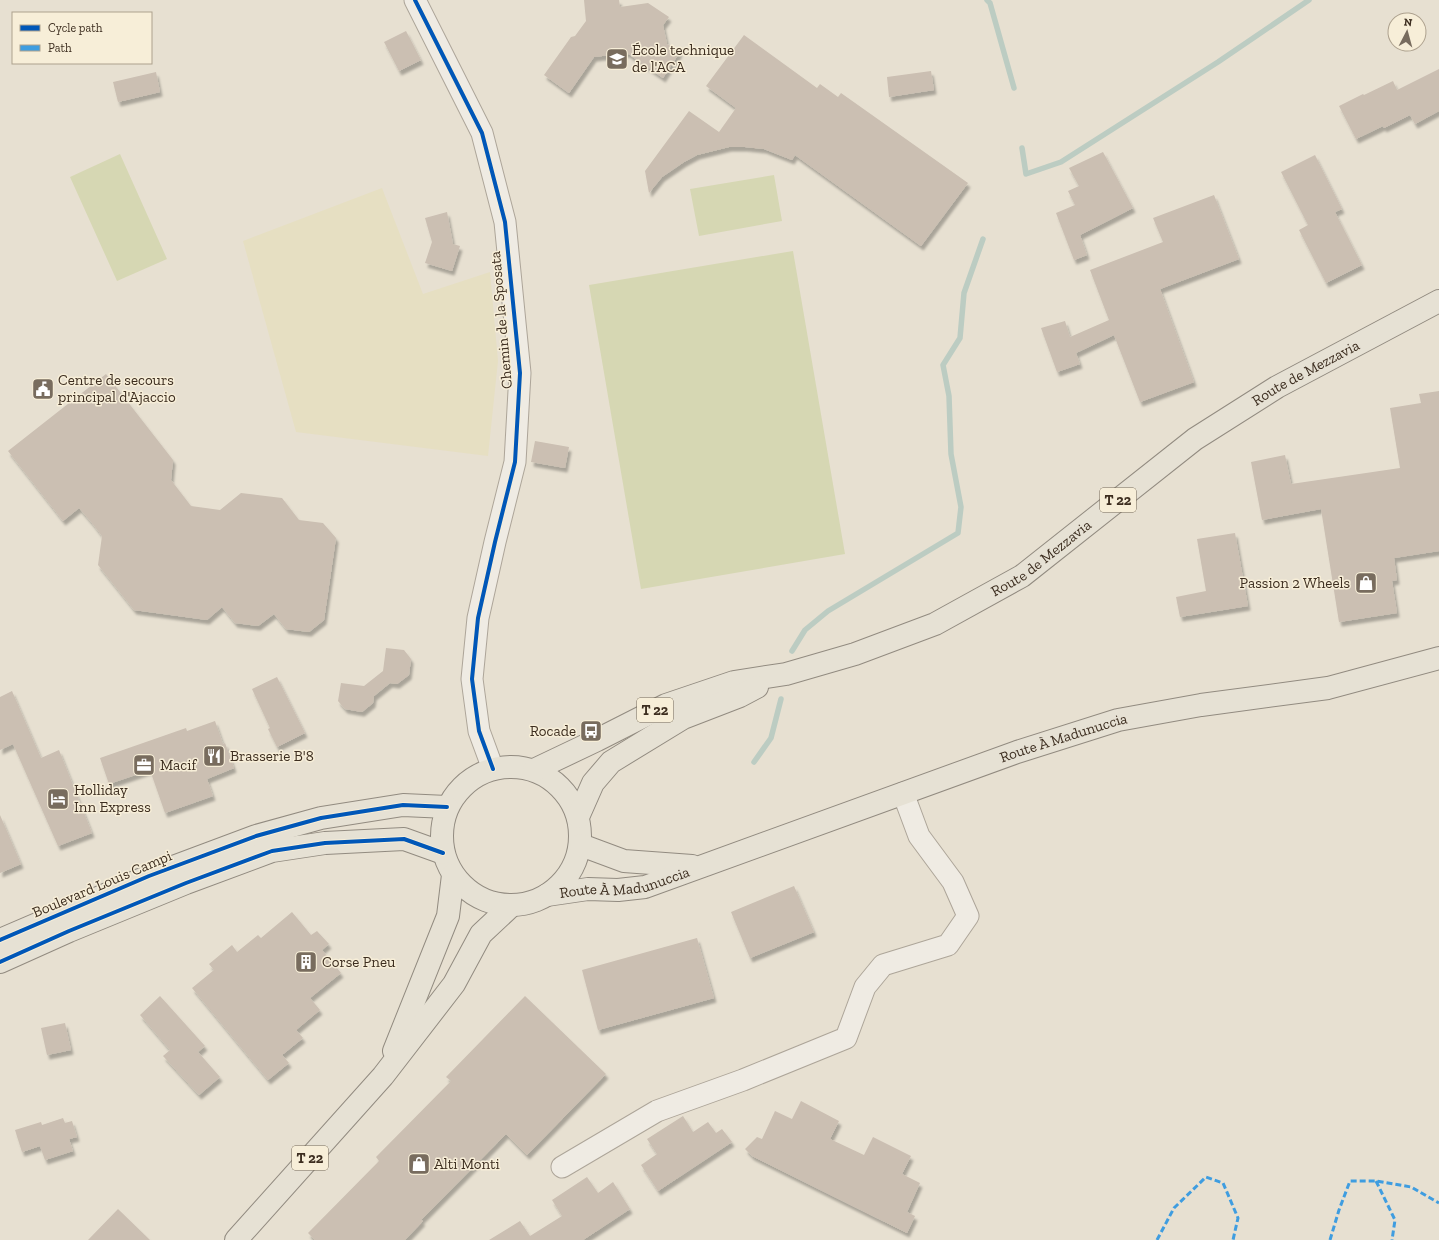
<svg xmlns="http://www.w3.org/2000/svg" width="1439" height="1240" viewBox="0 0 1439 1240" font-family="'Zilla Slab',serif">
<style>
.farmland{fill:#e6dfc2}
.green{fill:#d6d7b3}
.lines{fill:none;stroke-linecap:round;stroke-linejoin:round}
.stream{stroke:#bcccc2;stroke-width:5.5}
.building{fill:#cbbfb2;filter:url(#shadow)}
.minor-casing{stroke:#ada599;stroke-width:23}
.major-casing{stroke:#928b80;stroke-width:24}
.minor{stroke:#efebe3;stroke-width:21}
.major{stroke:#e6e1d4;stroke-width:22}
.quiet{stroke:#3f9de0;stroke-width:3;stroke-dasharray:6 3;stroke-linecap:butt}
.cycleway-casing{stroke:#f7eed8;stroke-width:6}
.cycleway{stroke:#0057b8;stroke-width:4}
.labels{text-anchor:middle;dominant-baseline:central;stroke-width:3;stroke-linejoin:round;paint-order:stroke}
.shield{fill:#f7eed8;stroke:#756857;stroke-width:1}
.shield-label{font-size:14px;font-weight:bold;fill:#3d2e20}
.poi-label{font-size:15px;fill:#3d2e20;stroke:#f7eed8;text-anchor:start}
.street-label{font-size:15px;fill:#3d2e20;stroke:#f7eed8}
</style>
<defs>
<filter id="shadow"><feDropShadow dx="2.5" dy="4.5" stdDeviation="1" flood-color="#0004"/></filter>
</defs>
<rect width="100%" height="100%" fill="#e7e0d1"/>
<!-- farmland -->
<path class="farmland" d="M 382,188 L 423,294 L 490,272 L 498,361 L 488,456 L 296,432 L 243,241 Z"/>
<!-- green -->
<path class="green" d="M 120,154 L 167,259 L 117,281 L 70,177 Z
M 774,175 L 782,221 L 699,236 L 690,189 Z
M 793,251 L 845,554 L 641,589 L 589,285 Z"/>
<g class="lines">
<!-- stream -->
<path class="stream" d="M 987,0 L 990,3 L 1014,88
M 1022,148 L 1026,174 L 1061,162 L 1218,62 L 1309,0
M 792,651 L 805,630 L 828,611 L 958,533 L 961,507 L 951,454 L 949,396 L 943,365 L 960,338 L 964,293 L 983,239
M 754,762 L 771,738 L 781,699"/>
</g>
<!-- building -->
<path class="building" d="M 584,0 L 619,0 L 620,7 L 648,3 L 669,17 L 663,25 L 667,44 L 680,52 L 663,78 L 627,53 L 594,57 L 569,93 L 544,75 L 571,37 L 575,36 L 586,21 Z
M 406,31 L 421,60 L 399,71 L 384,42 Z
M 744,35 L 817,88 L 820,84 L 838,97 L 841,93 L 968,183 L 921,246 L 795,155 L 792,160 L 764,149 L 745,147 L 729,147 L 697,155 L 684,162 L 662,177 L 649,193 L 645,171 L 689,111 L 719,132 L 736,108 L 706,86 Z
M 1439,69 L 1439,111 L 1415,124 L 1410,115 L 1384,128 L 1383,126 L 1356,139 L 1339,106 L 1363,94 L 1364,95 L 1393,81 L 1397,90 Z
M 931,71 L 934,90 L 889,97 L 887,77 Z
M 156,72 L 160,92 L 118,102 L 113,82 Z
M 1103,152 L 1133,208 L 1080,235 L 1087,255 L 1074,260 L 1056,213 L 1075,205 L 1068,191 L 1079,186 L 1069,168 Z
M 1315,155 L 1342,209 L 1335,212 L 1362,265 L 1326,283 L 1299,230 L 1308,225 L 1281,172 Z
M 1214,195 L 1239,259 L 1160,289 L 1194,382 L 1140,402 L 1114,335 L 1076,353 L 1080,364 L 1057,372 L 1041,328 L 1065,321 L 1070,337 L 1109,320 L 1090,270 L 1163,242 L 1153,218 Z
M 447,212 L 453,244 L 460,246 L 452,271 L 425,263 L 432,242 L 425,218 Z
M 106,374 L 173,460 L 171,480 L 191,506 L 220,510 L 241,493 L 282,498 L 299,520 L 323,523 L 336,538 L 324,620 L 309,632 L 286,629 L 274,614 L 258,626 L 235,623 L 222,607 L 207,620 L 134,610 L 98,565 L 102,536 L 92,523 L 79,508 L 63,521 L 8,451 Z
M 1439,391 L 1439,551 L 1394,558 L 1397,580 L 1392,581 L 1397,613 L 1339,622 L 1321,509 L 1262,520 L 1251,462 L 1285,455 L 1291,484 L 1400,468 L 1390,408 L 1421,403 L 1419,394 Z
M 535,441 L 569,447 L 565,468 L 531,462 Z
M 1235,533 L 1248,606 L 1180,617 L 1176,597 L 1206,591 L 1197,539 Z
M 386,648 L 404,650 L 411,659 L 409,675 L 397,684 L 390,683 L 374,696 L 373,703 L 362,712 L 345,709 L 338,701 L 341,683 L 364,686 L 383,671 Z
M 277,677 L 305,733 L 277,747 L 268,729 L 270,728 L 252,689 Z
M 12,691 L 41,758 L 59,750 L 92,833 L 58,846 L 13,744 L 0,750 L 0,697 Z
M 215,721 L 223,744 L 225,743 L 234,768 L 207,779 L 213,796 L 165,813 L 150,770 L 109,784 L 100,758 L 186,728 L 187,731 Z
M 0,815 L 21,864 L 0,873 Z
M 794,886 L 814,932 L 750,958 L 731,912 Z
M 292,912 L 311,935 L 317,931 L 329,944 L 322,950 L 341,973 L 310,998 L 320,1010 L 296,1030 L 303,1038 L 282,1055 L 289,1063 L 268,1080 L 192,988 L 214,970 L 209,964 L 232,945 L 237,952 L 258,935 L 261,938 Z
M 697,938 L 714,998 L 598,1030 L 582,970 Z
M 160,996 L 205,1046 L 198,1052 L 220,1077 L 199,1095 L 163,1056 L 170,1050 L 140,1015 Z
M 525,996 L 606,1074 L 527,1155 L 506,1134 L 421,1220 L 423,1221 L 405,1240 L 315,1240 L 308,1233 L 379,1161 L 376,1157 L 451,1081 L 446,1077 Z
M 65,1023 L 71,1050 L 47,1055 L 41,1028 Z
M 801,1101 L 839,1121 L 830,1139 L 864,1155 L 873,1137 L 911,1156 L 902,1174 L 920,1183 L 907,1212 L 915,1216 L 907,1233 L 752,1156 L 745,1149 L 757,1137 L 762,1139 L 775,1111 L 792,1119 Z
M 683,1116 L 693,1132 L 708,1122 L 716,1133 L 722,1129 L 732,1142 L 658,1191 L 641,1165 L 657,1154 L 647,1139 Z
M 63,1118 L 65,1123 L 72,1121 L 77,1137 L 69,1139 L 73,1151 L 45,1160 L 40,1146 L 22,1152 L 15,1130 L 41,1122 L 42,1125 Z
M 587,1177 L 598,1193 L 613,1182 L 630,1209 L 583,1240 L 489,1240 L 520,1221 L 530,1236 L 562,1216 L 552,1200 Z
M 118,1209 L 150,1240 L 88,1240 Z"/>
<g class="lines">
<!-- minor casing -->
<g class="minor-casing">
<path id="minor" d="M 415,0 L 482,133 L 505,222 L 520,373 L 515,462 L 495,542 L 478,618 L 472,679 L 479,731 L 493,769
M 562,1167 L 657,1111 L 743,1080 L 846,1038 L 865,987 L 883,965 L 948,945 L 968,916 L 953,882 L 919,836 L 903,793"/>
</g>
<!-- major casing -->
<g class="major-casing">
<g id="major">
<circle cx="511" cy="836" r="69"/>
<path id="s1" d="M 534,770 L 597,740 L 666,705 L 734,682 L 786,674 L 855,654 L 935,624 L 1022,576 L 1195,439 L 1277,387 L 1439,301"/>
<path d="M 578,817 L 593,783 L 611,762 L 683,718 L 740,696 L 757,687"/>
<path d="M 581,845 L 624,861 L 692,866"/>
<path id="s2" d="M 547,895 L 588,889 L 618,890 L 645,887 L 1017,752 L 1118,720 L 1201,705 L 1328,688 L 1439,658"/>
<path d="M 0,940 L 149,876 L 256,836 L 321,818 L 403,805 L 447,807"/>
<path d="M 0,962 L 69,931 L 186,883 L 272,851 L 325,843 L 404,839 L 443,853"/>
<path d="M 394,1051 L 448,916 L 453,875"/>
<path d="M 236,1240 L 383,1076 L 454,984 L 481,934 L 512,905"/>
</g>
</g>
<!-- minor -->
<use href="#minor" class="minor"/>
<!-- major -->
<use href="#major" class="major"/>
<!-- quiet -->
<path class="quiet" d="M 1376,1181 L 1395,1220 L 1392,1240
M 1157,1240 L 1174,1208 L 1206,1177 L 1223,1183 L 1238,1218 L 1233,1240
M 1330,1240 L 1339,1210 L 1350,1181 L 1376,1181 L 1411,1187 L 1439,1203"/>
<!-- cycleway casing -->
<g class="cycleway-casing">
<path id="cycleway" d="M 415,0 L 482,133 L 505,222 L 520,373 L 515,462 L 495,542 L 478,618 L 472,679 L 479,731 L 493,769
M 0,940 L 149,876 L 256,836 L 321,818 L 403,805 L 447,807
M 0,962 L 69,931 L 186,883 L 272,851 L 325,843 L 404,839 L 443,853"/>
</g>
<!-- cycleway -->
<use href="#cycleway" class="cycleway"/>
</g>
<!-- icons -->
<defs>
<g id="school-square" transform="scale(1.15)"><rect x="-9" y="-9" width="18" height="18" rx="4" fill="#786c5e" stroke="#f7eed8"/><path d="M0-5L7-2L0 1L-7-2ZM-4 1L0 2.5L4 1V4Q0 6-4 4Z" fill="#fff"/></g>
<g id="civic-square" transform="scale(1.15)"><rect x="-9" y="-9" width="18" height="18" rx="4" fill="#786c5e" stroke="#f7eed8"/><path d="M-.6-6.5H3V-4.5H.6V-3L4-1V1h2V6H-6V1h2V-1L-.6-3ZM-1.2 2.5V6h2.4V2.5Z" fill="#fff"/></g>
<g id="shop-square" transform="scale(1.15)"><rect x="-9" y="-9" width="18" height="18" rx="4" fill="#786c5e" stroke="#f7eed8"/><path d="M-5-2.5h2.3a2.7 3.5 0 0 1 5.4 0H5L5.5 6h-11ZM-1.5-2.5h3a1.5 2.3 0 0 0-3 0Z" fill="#fff"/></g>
<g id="bus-square" transform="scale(1.15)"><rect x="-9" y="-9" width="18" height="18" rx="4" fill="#786c5e" stroke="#f7eed8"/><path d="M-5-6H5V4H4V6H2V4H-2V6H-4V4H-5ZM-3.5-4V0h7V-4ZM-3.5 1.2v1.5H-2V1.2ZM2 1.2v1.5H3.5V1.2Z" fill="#fff"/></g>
<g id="restaurant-square" transform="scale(1.15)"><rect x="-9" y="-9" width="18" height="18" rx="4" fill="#786c5e" stroke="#f7eed8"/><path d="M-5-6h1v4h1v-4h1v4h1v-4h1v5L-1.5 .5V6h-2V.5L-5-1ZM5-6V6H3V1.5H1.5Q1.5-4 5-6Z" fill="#fff"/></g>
<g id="office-square" transform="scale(1.15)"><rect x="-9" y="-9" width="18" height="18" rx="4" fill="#786c5e" stroke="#f7eed8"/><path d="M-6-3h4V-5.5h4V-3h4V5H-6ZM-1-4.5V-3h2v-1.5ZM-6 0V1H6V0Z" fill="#fff"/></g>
<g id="hotel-square" transform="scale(1.15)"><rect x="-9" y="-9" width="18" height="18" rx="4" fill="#786c5e" stroke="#f7eed8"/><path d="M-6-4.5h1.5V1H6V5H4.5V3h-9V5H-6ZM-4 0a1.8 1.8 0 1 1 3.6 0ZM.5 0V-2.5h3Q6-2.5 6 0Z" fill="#fff"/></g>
<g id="building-square" transform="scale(1.15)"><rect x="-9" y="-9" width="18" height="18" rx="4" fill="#786c5e" stroke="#f7eed8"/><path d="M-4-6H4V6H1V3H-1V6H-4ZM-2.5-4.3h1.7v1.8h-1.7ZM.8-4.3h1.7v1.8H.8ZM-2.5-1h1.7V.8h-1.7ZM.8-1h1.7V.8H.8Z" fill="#fff"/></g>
</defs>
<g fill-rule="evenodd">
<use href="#school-square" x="617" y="59"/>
<use href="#civic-square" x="43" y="389"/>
<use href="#shop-square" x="1366" y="583"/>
<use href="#bus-square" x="591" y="731"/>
<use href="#restaurant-square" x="214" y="756"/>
<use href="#office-square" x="144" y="765"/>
<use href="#hotel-square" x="58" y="799"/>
<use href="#building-square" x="306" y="962"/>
<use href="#shop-square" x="419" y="1164"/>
</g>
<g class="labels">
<!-- shield labels -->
<g class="shield">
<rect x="1100" y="488" width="36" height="24" rx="3"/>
<rect x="637" y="698" width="36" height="24" rx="3"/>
<rect x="292" y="1146" width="36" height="24" rx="3"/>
</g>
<g class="shield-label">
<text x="1118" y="500">T 22</text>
<text x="655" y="710">T 22</text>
<text x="310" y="1158">T 22</text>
</g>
<!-- poi labels -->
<g class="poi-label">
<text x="632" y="50">École technique<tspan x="632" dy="17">de l'ACA</tspan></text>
<text x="58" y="380">Centre de secours<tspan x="58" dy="17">principal d'Ajaccio</tspan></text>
<text x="1350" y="583" text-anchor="end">Passion 2 Wheels</text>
<text x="576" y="731" text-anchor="end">Rocade</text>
<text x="230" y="756">Brasserie B'8</text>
<text x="160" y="765">Macif</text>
<text x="74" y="790">Holliday<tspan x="74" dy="17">Inn Express</tspan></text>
<text x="322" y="962">Corse Pneu</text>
<text x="434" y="1164">Alti Monti</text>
</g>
<!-- street labels -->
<g class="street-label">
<text transform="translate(501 320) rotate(-95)">Chemin de la Sposata</text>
<text stroke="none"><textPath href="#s1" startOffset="878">Route de Mezzavia</textPath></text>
<text stroke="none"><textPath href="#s1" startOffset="554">Route de Mezzavia</textPath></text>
<text stroke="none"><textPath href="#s2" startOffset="543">Route À Madunuccia</textPath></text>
<text stroke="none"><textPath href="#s2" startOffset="79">Route À Madunuccia</textPath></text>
<text transform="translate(102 884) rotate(-23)">Boulevard Louis Campi</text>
</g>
</g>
<!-- legend -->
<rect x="12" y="12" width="140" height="52" fill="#f7eed8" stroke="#ada18e"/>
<rect x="20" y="25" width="20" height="6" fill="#0057b8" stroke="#ada18e"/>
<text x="48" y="32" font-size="12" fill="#3d2e20">Cycle path</text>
<rect x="20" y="45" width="20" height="6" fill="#3f9de0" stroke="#ada18e"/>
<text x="48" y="52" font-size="12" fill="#3d2e20">Path</text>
<!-- north arrow -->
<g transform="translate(1407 32) rotate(6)"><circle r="19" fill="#f7eed8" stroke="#ada18e"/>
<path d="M0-3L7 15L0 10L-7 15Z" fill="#786c5e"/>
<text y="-6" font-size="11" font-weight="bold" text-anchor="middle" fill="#3d2e20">N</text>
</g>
</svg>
